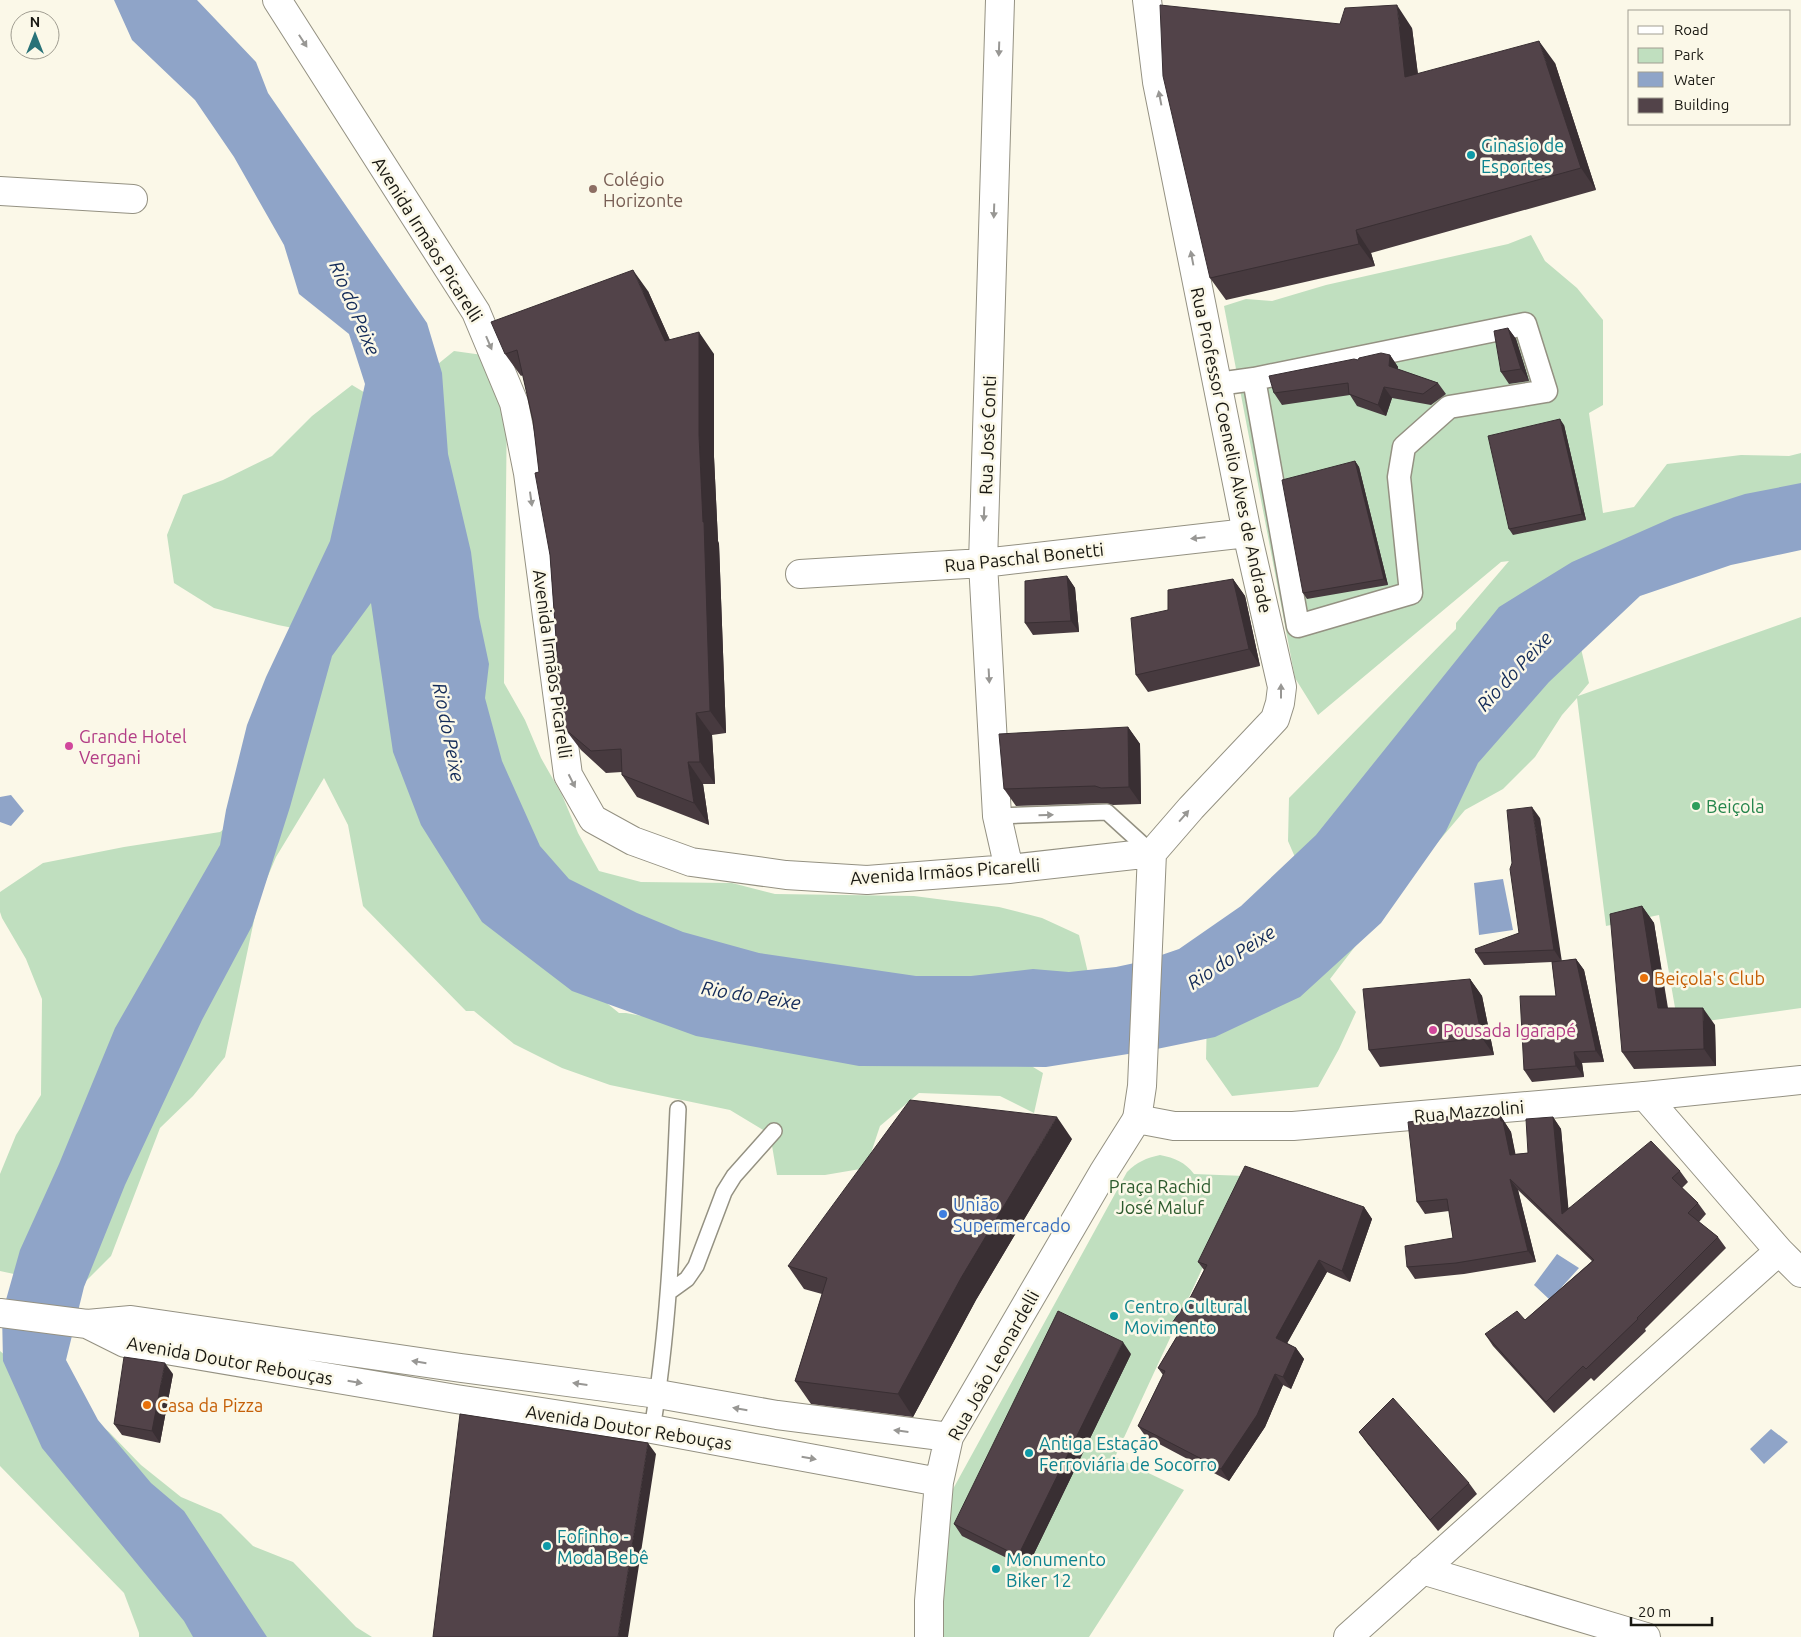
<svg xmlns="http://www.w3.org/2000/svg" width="1801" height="1637" viewBox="0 0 1801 1637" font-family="Ubuntu,sans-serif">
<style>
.green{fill:#c0dfbf}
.water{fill:#8fa4c8}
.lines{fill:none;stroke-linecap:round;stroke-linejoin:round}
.service-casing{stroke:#949182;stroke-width:18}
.pedestrian-casing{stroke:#949182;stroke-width:25}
.minor-casing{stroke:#949182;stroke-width:30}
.tertiary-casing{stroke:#949182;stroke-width:30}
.service{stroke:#fff;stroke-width:15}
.pedestrian{stroke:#fff;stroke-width:22}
.minor{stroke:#fff;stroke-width:28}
.tertiary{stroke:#fff;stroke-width:28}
.wall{fill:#473a3f}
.shaded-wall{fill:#392f33}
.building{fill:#524349;stroke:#392f33}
.oneway{fill:#989794}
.culture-dot{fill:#0f9aa8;stroke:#fbf8e8;stroke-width:2}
.education-dot{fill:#8d6e63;stroke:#fbf8e8;stroke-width:2}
.hotel-dot{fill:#d1479c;stroke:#fbf8e8;stroke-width:2}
.leisure-dot{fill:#2e9e5b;stroke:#fbf8e8;stroke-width:2}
.food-dot{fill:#e8710a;stroke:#fbf8e8;stroke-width:2}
.shop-dot{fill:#3f7fe0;stroke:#fbf8e8;stroke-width:2}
.labels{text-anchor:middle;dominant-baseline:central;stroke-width:5;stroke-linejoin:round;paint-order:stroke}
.culture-label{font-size:18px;fill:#0d838f;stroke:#fbf8e8;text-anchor:start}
.education-label{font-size:18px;fill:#785e54;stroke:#fbf8e8;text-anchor:start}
.street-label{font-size:18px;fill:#191812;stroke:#fbf8e8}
.hotel-label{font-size:18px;fill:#b23c85;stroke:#fbf8e8;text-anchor:start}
.leisure-label{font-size:18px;fill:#27864d;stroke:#fbf8e8;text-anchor:start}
.food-label{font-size:18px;fill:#c56008;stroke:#fbf8e8;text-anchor:start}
.park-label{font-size:18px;fill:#2c5a2d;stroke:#fbf8e8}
.shop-label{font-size:18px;fill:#366cbe;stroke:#fbf8e8;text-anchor:start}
.water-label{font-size:19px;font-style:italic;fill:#122a58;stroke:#fbf8e8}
</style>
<rect width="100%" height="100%" fill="#fbf8e8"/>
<!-- green -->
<path class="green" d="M 1531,235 L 1545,261 L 1577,288 L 1603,320 L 1603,405 L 1589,413 L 1603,513 L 1634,507 L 1667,464 L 1741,455 L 1789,456 L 1801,453 L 1801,507 L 1719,519 L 1579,640 L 1589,683 L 1578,696 L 1801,617 L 1801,1008 L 1678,1025 L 1659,915 L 1606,926 L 1577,698 L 1562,715 L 1535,757 L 1503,789 L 1465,810 L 1411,874 L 1330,979 L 1356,1012 L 1339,1049 L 1318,1087 L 1232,1096 L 1206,1059 L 1207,1016 L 1304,878 L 1288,841 L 1289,798 L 1456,629 L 1456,623 L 1509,561 L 1501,562 L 1318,715 L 1295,678 L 1224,306 L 1246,299 L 1272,301 L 1326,285 L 1508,244 Z
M 454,351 L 497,357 L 507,400 L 504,683 L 525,720 L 541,758 L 562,795 L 578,833 L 599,871 L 641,882 L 732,883 L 775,894 L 914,896 L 999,907 L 1042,918 L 1079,935 L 1089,977 L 1014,1009 L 539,948 L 619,1013 L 626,1013 L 811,1047 L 1003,1049 L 1043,1073 L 1034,1113 L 1000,1096 L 919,1093 L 880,1126 L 866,1168 L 825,1175 L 777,1175 L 770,1134 L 730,1110 L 610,1085 L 562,1068 L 514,1044 L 474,1011 L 466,1011 L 363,906 L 348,825 L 324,778 L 276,857 L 259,897 L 225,1057 L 193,1096 L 160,1128 L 111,1256 L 79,1288 L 0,1271 L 0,1174 L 16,1135 L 41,1095 L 42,999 L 26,959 L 2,918 L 0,912 L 0,892 L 43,863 L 124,847 L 220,832 L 260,800 L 318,633 L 278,625 L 214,608 L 174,583 L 167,535 L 183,495 L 223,480 L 272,456 L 312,416 L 352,385 L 392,409 L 422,377 Z
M 1160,1155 C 1175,1158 1185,1162 1194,1174 L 1245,1176 L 1115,1457 L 1184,1490 L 1089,1637 L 938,1637 L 936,1520 L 1127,1172 C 1137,1162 1146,1158 1160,1155 Z
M 0,1351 L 30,1376 L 70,1400 L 109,1432 L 141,1465 L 181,1497 L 221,1514 L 253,1546 L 293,1562 L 356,1627 L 372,1637 L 139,1637 L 139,1633 L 124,1593 L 0,1466 Z"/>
<!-- water -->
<path class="water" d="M 114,0 L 197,0 L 256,62 L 268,93 L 427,323 L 442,373 L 448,454 L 471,552 L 479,617 L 489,664 L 485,698 L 502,761 L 540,846 L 569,879 L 637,913 L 683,932 L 759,953 L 916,976 L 971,976 L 1033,969 L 1069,972 L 1116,967 L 1144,961 L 1179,949 L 1241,906 L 1316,835 L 1499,607 L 1572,562 L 1674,517 L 1745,494 L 1801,483 L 1801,550 L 1731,565 L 1640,596 L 1549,682 L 1478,763 L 1446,831 L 1381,923 L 1300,997 L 1215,1037 L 1147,1051 L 1046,1067 L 859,1066 L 696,1036 L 572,991 L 482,922 L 421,825 L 393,752 L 371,603 L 332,656 L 290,807 L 252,926 L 202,1020 L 125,1185 L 84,1287 L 66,1360 L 98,1420 L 151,1483 L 184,1511 L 267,1637 L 193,1637 L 184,1621 L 42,1448 L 3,1361 L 2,1314 L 20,1250 L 59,1164 L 115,1028 L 220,845 L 226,810 L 247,725 L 266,677 L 330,541 L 365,384 L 349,334 L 299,294 L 284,245 L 234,157 L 195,100 L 132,40 Z
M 11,795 L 24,811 L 11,826 L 0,822 L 0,797 Z
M 1503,879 L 1513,930 L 1479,935 L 1474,883 Z
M 1557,1254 L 1579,1268 L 1550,1300 L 1534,1285 Z
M 1771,1429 L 1788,1442 L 1764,1464 L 1750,1449 Z"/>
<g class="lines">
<!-- service casing -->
<g class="service-casing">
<path id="service" d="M 997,816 L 1107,812 L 1152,853
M 669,1292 L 687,1279 L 696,1266 L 724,1192 L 734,1176 L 774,1131
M 652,1429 C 670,1323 673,1216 678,1109"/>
</g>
<!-- pedestrian casing -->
<g class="pedestrian-casing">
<path id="pedestrian" d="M 1525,324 L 1546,391 L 1449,407 L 1404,447 L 1399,477 L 1411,593 L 1298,626 L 1254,379 Z
M 1218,384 L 1254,379"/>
</g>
<!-- minor casing -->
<g class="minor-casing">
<path id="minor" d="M 277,0 L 476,312 L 514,403 L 528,473 L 568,775 L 593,819 L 633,841 L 691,862 L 786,875 L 867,880 L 1009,869 L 1152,853
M 1000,0 L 983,563 L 997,816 L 1009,869
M 1147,0 L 1157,82 L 1247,533 L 1282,687 L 1280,703 L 1275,719 L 1191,808 L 1152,853
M 0,191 L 133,199
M 800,574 L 983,563 L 1247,533
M 1645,1096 L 1779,1251 L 1801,1273
M 1137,1119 L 1142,1086 L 1152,853
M 1422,1570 L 1646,1637
M 1348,1637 L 1779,1251"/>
</g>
<!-- tertiary casing -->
<g class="tertiary-casing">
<path id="tertiary" d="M 0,1313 L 87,1324 L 131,1320 L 461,1368 L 658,1394 L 777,1415 L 949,1437
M 87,1324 L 125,1343 L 456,1399 L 652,1429 L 939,1482
M 929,1637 L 929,1601 L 939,1482 L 949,1437 L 1103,1173 L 1137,1119 L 1174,1126 L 1293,1126 L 1645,1096 L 1801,1080"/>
</g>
<!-- service -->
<use href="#service" class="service"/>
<!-- pedestrian -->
<use href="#pedestrian" class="pedestrian"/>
<!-- minor -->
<use href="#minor" class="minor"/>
<!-- tertiary -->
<use href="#tertiary" class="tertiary"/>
</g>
<!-- wall -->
<path class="wall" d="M 1340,24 L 1412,28 L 1418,74 L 1555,63 L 1596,190 L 1371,253 L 1375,266 L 1226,300 L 1210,278 Z
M 648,291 L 670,340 L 714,354 L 714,457 L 718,541 L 719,544 L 726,733 L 712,735 L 715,784 L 703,784 L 709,825 L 637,797 L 622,775 L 622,772 L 606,773 L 581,750 L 565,729 L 557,652 L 550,555 L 533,421 L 523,375 L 521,376 L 505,354 Z
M 1508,328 L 1516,339 L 1529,381 L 1509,384 L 1501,372 Z
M 1390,355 L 1398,367 L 1397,369 L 1438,383 L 1446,394 L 1431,405 L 1392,398 L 1386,416 L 1357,406 L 1350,395 L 1282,405 L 1274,393 Z
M 1564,425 L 1586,520 L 1513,535 L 1509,529 Z
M 1355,461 L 1359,467 L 1388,585 L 1307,599 L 1303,593 Z
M 1067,576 L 1075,588 L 1079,632 L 1033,635 L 1025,623 Z
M 1233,579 L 1245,596 L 1260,666 L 1148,692 L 1136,675 L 1168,610 Z
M 1128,727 L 1140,744 L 1141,804 L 1113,805 L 1107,803 L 1016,806 L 1004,789 Z
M 1540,818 L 1561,961 L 1576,959 L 1584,970 L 1604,1062 L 1582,1063 L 1584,1077 L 1532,1082 L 1524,1070 L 1556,996 L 1552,962 L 1484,965 L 1476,953 L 1519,933 Z
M 1642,906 L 1654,923 L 1668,1008 L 1715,1025 L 1716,1066 L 1634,1069 L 1622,1052 Z
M 1470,979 L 1482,996 L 1494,1055 L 1380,1067 L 1369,1050 Z
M 1461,1115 L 1465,1121 L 1500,1115 L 1511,1132 L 1515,1154 L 1528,1153 L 1553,1117 L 1561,1129 L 1568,1208 L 1680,1171 L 1688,1182 L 1682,1188 L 1698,1203 L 1706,1214 L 1699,1222 L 1718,1237 L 1726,1248 L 1645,1329 L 1646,1331 L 1594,1381 L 1591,1378 L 1554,1413 L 1493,1346 L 1485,1334 L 1525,1320 L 1592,1261 L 1518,1190 L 1536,1262 L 1464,1274 L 1415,1279 L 1407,1267 L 1453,1238 L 1449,1211 L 1425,1214 L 1417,1202 Z
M 1072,1139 L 976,1300 L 913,1417 L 811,1404 L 795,1381 L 822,1294 L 804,1289 L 788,1266 Z
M 1364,1207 L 1372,1219 L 1350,1282 L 1327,1272 L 1287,1343 L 1296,1348 L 1304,1359 L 1291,1389 L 1283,1385 L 1265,1427 L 1229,1481 L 1146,1437 L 1138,1426 L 1163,1375 L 1158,1368 L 1179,1333 L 1172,1323 L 1191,1296 L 1204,1270 L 1198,1262 Z
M 1131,1354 L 1027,1568 L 962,1536 L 954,1524 Z
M 173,1374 L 160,1443 L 122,1435 L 114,1424 Z
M 1359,1432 L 1469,1483 L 1477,1494 L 1438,1531 L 1367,1443 Z"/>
<!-- shaded-wall -->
<path class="shaded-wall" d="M 1397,5 L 1412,28 L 1421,100 L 1405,77 Z
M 1539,41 L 1555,63 L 1596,190 L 1581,168 Z
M 1356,230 L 1371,253 L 1375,266 L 1359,244 Z
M 633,270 L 648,291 L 680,363 L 665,341 Z
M 1508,328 L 1516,339 L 1529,381 L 1521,369 Z
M 699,332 L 714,354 L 714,457 L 718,541 L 719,544 L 726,733 L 710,711 L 699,435 Z
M 1390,355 L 1398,367 L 1397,377 L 1389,366 Z
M 1384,387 L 1392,398 L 1386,416 L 1378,405 Z
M 1560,419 L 1564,425 L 1586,520 L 1582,514 Z
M 1355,461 L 1359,467 L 1388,585 L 1384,579 Z
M 1067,576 L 1075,588 L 1079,632 L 1071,621 Z
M 1233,579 L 1245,596 L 1260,666 L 1249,649 Z
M 696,713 L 712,735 L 715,784 L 700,762 Z
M 1128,727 L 1140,744 L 1141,804 L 1129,787 Z
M 688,762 L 703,784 L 709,825 L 694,803 Z
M 1532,807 L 1540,818 L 1562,962 L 1554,950 Z
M 1642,906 L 1654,923 L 1670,1025 L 1658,1008 Z
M 1576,959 L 1584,970 L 1604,1062 L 1596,1051 Z
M 1470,979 L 1482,996 L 1494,1055 L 1482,1038 Z
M 1703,1008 L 1715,1025 L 1716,1066 L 1704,1049 Z
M 1574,1052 L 1582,1063 L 1584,1077 L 1576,1066 Z
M 1500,1115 L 1511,1132 L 1518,1166 L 1510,1155 Z
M 1057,1117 L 1072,1139 L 976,1300 L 913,1417 L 898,1394 L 961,1278 Z
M 1553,1117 L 1561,1129 L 1570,1225 L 1562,1214 Z
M 1510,1179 L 1518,1190 L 1536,1262 L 1528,1251 Z
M 1364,1207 L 1372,1219 L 1350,1282 L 1342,1271 Z
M 1319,1260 L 1327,1272 L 1284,1349 L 1276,1338 Z
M 1123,1342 L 1131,1354 L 1027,1568 L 1018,1556 Z
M 1296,1348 L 1304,1359 L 1291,1389 L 1283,1377 Z
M 165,1363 L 173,1374 L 160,1443 L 152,1431 Z
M 1275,1374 L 1283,1385 L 1265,1427 L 1229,1481 L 1221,1469 Z
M 648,1443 L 656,1454 L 628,1637 L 618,1637 Z"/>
<!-- building -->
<path class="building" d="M 1160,5 L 1340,24 L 1345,8 L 1397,5 L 1405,77 L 1539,41 L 1581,168 L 1356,230 L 1359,244 L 1210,278 L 1163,76 Z
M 633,270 L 665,341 L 699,332 L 699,435 L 703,522 L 704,522 L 710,711 L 696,713 L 700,762 L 688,762 L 694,803 L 622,775 L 621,749 L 591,751 L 565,729 L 557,666 L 557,652 L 550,555 L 535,473 L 539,472 L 533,421 L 517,350 L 505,354 L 491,322 Z
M 1508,328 L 1521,369 L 1501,372 L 1494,331 Z
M 1381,353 L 1390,355 L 1389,366 L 1438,383 L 1423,394 L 1384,387 L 1378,405 L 1349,394 L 1348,383 L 1274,393 L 1269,376 L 1354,359 L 1358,360 L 1359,358 Z
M 1560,419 L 1582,514 L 1509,529 L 1488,436 Z
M 1355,461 L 1384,579 L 1303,593 L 1282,480 Z
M 1067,576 L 1071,621 L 1025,623 L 1025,581 Z
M 1233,579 L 1249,649 L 1136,675 L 1131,618 L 1168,610 L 1168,590 Z
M 1128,727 L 1129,787 L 1101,788 L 1095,786 L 1004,789 L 999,734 Z
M 1532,807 L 1554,950 L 1476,953 L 1475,949 L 1519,933 L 1510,869 L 1512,863 L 1507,810 Z
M 1642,906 L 1658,1008 L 1703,1008 L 1704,1049 L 1622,1052 L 1610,914 Z
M 1576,959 L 1596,1051 L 1574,1052 L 1576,1066 L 1524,1070 L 1520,996 L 1556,996 L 1552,962 Z
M 1470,979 L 1482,1038 L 1369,1050 L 1363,989 Z
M 910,1100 L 1057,1117 L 961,1278 L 898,1394 L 795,1381 L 827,1278 L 788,1266 Z
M 1461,1115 L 1462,1121 L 1500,1115 L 1501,1121 L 1503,1121 L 1510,1155 L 1528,1153 L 1526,1119 L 1553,1117 L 1562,1214 L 1651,1141 L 1680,1171 L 1672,1178 L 1698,1203 L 1688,1213 L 1718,1237 L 1637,1318 L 1638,1319 L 1586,1369 L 1583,1366 L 1546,1402 L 1485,1334 L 1517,1311 L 1525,1320 L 1594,1260 L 1510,1179 L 1528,1251 L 1456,1263 L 1407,1267 L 1405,1246 L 1453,1238 L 1447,1199 L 1417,1202 L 1408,1122 Z
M 1245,1166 L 1364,1207 L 1342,1271 L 1319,1260 L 1276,1338 L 1296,1348 L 1283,1377 L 1275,1374 L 1257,1415 L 1221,1469 L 1138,1426 L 1165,1371 L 1158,1368 L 1182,1328 L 1172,1323 L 1191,1296 L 1207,1265 L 1198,1262 Z
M 1058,1311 L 1123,1342 L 1018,1556 L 954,1524 Z
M 124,1357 L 165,1363 L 152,1431 L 114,1424 Z
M 1393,1398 L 1469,1483 L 1430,1520 L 1359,1432 Z
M 460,1414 L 648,1443 L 618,1637 L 433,1637 Z"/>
<!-- one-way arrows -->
<defs><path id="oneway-solid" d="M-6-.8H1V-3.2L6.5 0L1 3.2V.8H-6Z" transform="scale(1.25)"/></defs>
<g class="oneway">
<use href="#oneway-solid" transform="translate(303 41) rotate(57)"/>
<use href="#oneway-solid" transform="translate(999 49) rotate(92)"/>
<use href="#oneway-solid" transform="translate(1160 98) rotate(-101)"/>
<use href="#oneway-solid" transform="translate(994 211) rotate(92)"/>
<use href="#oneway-solid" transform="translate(1192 258) rotate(-101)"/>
<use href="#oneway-solid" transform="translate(489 343) rotate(67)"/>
<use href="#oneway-solid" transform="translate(531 499) rotate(82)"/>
<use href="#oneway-solid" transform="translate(984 514) rotate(92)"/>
<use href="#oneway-solid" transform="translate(1198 538) rotate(174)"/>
<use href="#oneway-solid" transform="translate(989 676) rotate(87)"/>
<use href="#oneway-solid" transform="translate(1281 691) rotate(-90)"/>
<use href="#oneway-solid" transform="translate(572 781) rotate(63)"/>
<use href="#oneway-solid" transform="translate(1046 815) rotate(-2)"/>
<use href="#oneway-solid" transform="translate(1184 816) rotate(-49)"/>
<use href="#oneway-solid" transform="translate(419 1362) rotate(-171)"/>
<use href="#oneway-solid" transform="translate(355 1382) rotate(10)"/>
<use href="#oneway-solid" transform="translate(580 1384) rotate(-172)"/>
<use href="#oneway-solid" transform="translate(740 1409) rotate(-170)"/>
<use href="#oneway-solid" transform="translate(901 1431) rotate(-173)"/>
<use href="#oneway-solid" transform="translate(809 1458) rotate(10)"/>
</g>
<!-- markers -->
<g class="culture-dot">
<circle cx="1471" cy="155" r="5"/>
<circle cx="1114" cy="1316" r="5"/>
<circle cx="1029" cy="1453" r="5"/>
<circle cx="547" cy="1546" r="5"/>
<circle cx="996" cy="1569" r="5"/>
</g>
<circle class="education-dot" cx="593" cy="189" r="5"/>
<g class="hotel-dot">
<circle cx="69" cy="746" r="5"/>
<circle cx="1433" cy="1030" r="5"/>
</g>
<circle class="leisure-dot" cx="1696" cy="806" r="5"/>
<g class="food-dot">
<circle cx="1644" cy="978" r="5"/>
<circle cx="147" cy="1405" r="5"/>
</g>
<circle class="shop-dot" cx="943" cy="1214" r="5"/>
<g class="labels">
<!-- culture labels -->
<g class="culture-label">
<text x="1481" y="145">Ginasio de<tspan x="1481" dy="21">Esportes</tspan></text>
<text x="1124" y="1306">Centro Cultural<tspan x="1124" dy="21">Movimento</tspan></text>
<text x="1039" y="1443">Antiga Estação<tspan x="1039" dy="21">Ferroviária de Socorro</tspan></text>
<text x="557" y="1536">Fofinho -<tspan x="557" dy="21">Moda Bebê</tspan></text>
<text x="1006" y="1559">Monumento<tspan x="1006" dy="21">Biker 12</tspan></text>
</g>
<!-- education labels -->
<g class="education-label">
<text x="603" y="179">Colégio<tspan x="603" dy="21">Horizonte</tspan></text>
</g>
<!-- street labels -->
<g class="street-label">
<text transform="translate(428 239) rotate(58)">Avenida Irmãos Picarelli</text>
<text transform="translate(987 435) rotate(-88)">Rua José Conti</text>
<text transform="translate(1232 450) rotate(78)">Rua Professor Coenelio Alves de Andrade</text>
<text transform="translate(1024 557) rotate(-6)">Rua Paschal Bonetti</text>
<text transform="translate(553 664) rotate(82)">Avenida Irmãos Picarelli</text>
<text transform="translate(945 871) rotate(-4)">Avenida Irmãos Picarelli</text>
<text transform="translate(1469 1111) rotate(-5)">Rua Mazzolini</text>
<text transform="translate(230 1360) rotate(10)">Avenida Doutor Rebouças</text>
<text transform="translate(993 1365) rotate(-61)">Rua João Leonardelli</text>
<text transform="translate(629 1427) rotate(9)">Avenida Doutor Rebouças</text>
</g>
<!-- hotel labels -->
<g class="hotel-label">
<text x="79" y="736">Grande Hotel<tspan x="79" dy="21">Vergani</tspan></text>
<text x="1443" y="1030">Pousada Igarapé</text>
</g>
<!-- leisure labels -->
<g class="leisure-label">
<text x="1706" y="806">Beiçola</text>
</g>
<!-- food labels -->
<g class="food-label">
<text x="1654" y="978">Beiçola's Club</text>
<text x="157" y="1405">Casa da Pizza</text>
</g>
<!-- park labels -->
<g class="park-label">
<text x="1160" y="1186">Praça Rachid<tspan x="1160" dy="21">José Maluf</tspan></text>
</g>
<!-- shop labels -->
<g class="shop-label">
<text x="953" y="1204">União<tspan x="953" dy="21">Supermercado</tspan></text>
</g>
<!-- water labels -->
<g class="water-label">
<text transform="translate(355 308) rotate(67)">Rio do Peixe</text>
<text transform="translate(1514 671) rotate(-47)">Rio do Peixe</text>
<text transform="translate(449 732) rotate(79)">Rio do Peixe</text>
<text transform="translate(1231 957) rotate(-33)">Rio do Peixe</text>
<text transform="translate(751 995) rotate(9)">Rio do Peixe</text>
</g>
</g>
<!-- legend -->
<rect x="1628" y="10" width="162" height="115" fill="#fbf8e8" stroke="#a19e92"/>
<rect x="1638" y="26" width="25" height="8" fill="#ffffff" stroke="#a19e92"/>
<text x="1674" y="35" font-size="15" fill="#191812">Road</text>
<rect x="1638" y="48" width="25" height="15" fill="#c0dfbf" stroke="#a19e92"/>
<text x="1674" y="60" font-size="15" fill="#191812">Park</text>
<rect x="1638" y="72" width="25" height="15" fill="#8fa4c8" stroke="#a19e92"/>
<text x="1674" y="85" font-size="15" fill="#191812">Water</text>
<rect x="1638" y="98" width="25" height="15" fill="#524349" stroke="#a19e92"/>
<text x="1674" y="110" font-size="15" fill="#191812">Building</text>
<!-- north arrow -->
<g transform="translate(35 35)"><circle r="24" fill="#fbf8e8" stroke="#a19e92"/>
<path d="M0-4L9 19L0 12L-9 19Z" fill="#287278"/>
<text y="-8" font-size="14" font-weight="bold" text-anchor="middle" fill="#191812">N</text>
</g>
<!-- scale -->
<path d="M1631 1617v8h81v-8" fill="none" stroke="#191812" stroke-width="2.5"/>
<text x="1638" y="1617" font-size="15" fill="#191812" stroke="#fbf8e8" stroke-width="4" paint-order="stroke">20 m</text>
</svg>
